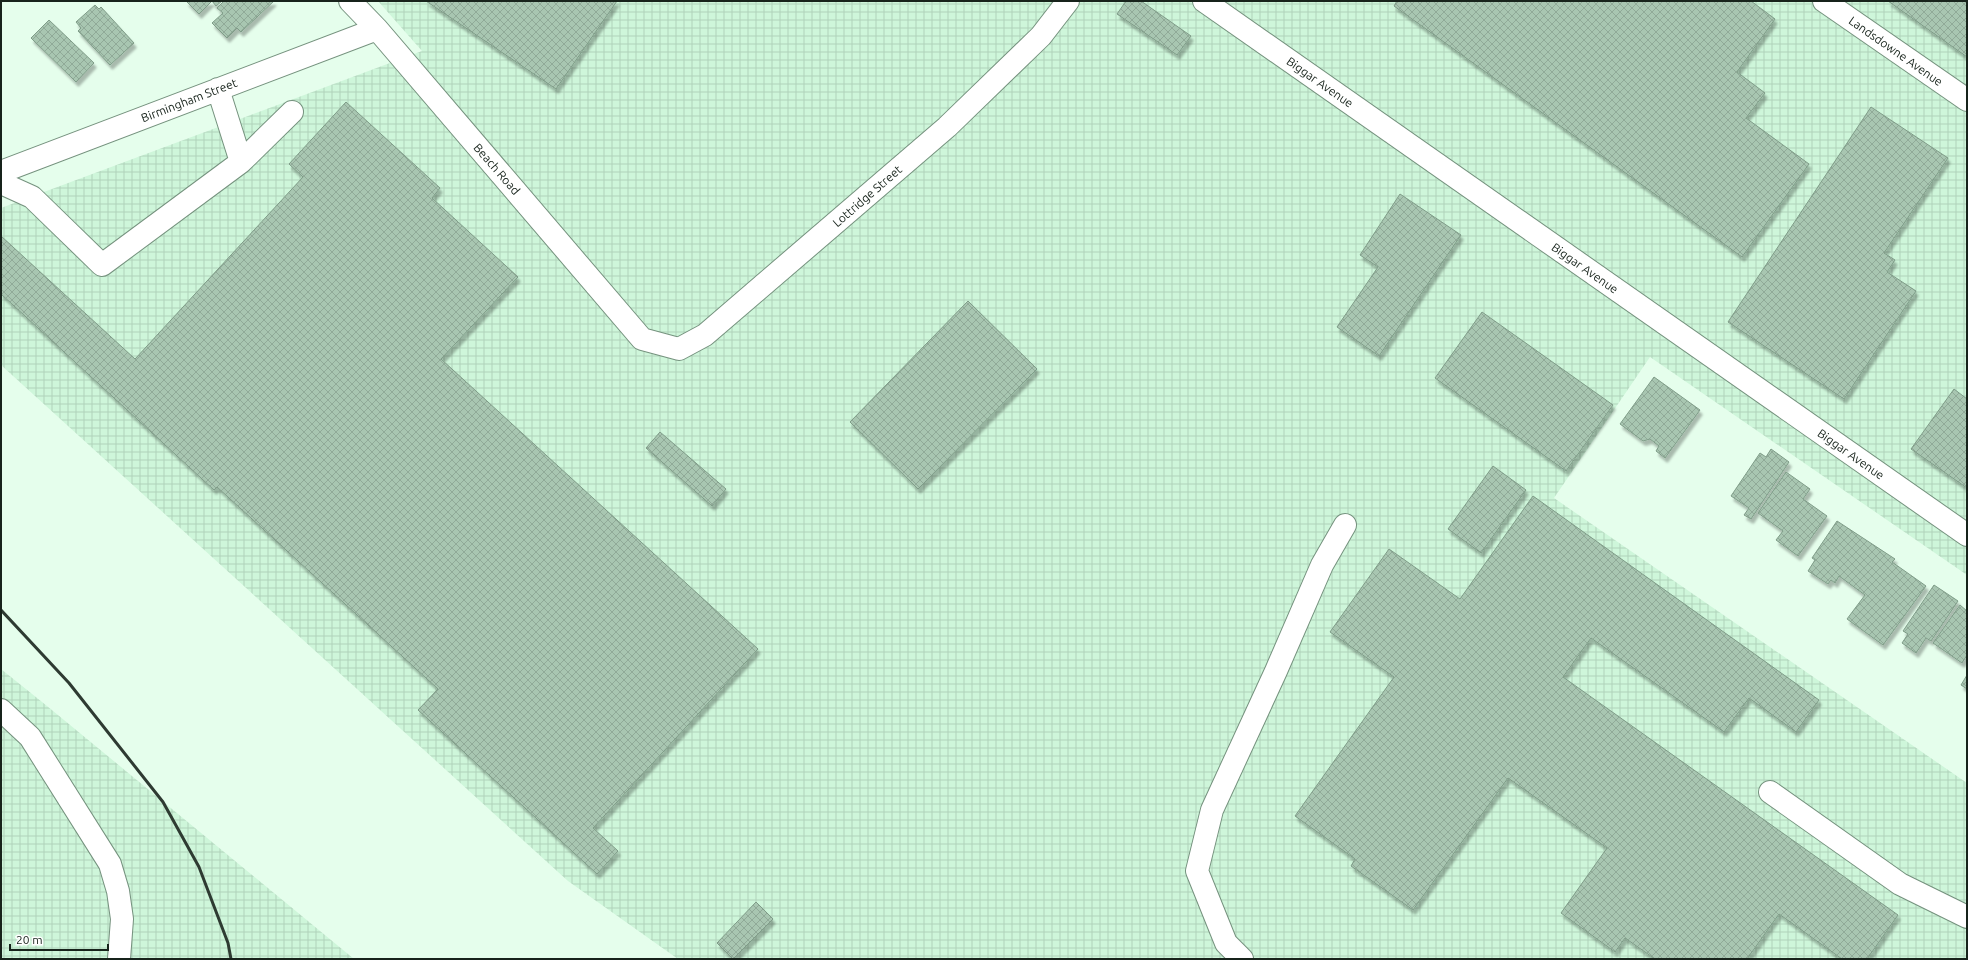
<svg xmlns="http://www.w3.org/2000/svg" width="1968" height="960" viewBox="0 0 1968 960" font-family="Ubuntu,sans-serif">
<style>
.industrial{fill:url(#industrial-grid)}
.building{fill:url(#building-cross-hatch);stroke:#7f9c88;filter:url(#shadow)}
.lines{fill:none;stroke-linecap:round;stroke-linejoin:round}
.minor-casing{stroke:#75927e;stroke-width:24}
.minor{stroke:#fff;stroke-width:22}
.rail{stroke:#2e3b32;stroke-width:3}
.labels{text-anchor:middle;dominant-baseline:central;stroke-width:4;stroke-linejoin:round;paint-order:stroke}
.street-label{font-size:12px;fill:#17231b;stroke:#fff}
</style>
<defs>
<pattern id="industrial-grid" width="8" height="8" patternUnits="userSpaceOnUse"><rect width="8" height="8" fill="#cef6da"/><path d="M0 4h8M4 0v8" fill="none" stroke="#b0d3ba"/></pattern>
<pattern id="building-cross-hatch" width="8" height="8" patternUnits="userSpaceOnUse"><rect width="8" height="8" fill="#a8c6b1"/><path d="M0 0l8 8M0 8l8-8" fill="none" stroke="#90aa98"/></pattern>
<filter id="shadow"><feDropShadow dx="2.5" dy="4.5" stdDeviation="1" flood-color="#0004"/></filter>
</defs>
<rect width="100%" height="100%" fill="#e5feec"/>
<!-- industrial -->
<path class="industrial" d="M 378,1 L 1967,1 L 1967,575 L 1650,357 L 1554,498 L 1967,783 L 1967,959 L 678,959 L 568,881 L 1,365 L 1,208 L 422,51 Z
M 1,669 L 47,706 L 354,959 L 1,959 Z"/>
<!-- building -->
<path class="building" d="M 186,1 L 222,1 L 216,6 L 212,1 L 199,14 Z
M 224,1 L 274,1 L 241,32 L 237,28 L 227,38 L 212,23 L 223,13 L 217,8 Z
M 426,1 L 617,1 L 556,89 Z
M 1126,1 L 1141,1 L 1191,36 L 1177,55 L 1117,14 Z
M 1397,1 L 1751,1 L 1775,19 L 1737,72 L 1765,93 L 1746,118 L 1809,164 L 1742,257 L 1394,6 Z
M 1888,1 L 1967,1 L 1967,57 Z
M 95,5 L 99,9 L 101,7 L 134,43 L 110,65 L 78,31 L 81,28 L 76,22 Z
M 49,20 L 94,63 L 76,82 L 31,38 Z
M 346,102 L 440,188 L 432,198 L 518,277 L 441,359 L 758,649 L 593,828 L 618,851 L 597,874 L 418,710 L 438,689 L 217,487 L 214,490 L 1,294 L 1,236 L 135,359 L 303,177 L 289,164 Z
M 1871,107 L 1948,158 L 1884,253 L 1895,260 L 1887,272 L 1916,291 L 1844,399 L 1728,322 Z
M 1400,194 L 1461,235 L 1379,356 L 1337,327 L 1378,267 L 1360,255 Z
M 968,301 L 1037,369 L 918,489 L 850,422 Z
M 1482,312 L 1613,405 L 1566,471 L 1435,378 Z
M 1654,377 L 1700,410 L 1665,458 L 1656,451 L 1659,446 L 1650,439 L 1643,441 L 1620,424 Z
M 1954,389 L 1967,399 L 1967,488 L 1911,449 Z
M 660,432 L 726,489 L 712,506 L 646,448 Z
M 1771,449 L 1789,462 L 1751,519 L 1744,515 L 1749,508 L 1731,496 L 1760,453 L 1766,457 Z
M 1493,466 L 1526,490 L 1481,553 L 1448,529 Z
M 1786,472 L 1810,489 L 1803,499 L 1827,516 L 1798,556 L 1776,540 L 1783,531 L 1758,513 Z
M 1533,496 L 1819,700 L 1796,732 L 1749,698 L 1724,732 L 1591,638 L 1563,677 L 1898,915 L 1867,959 L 1842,959 L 1779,914 L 1747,959 L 1655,959 L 1625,938 L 1615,952 L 1561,913 L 1607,848 L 1508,778 L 1413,910 L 1351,866 L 1355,859 L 1295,816 L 1394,677 L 1330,632 L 1389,549 L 1460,599 Z
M 1837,521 L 1895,559 L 1892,562 L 1926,586 L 1883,645 L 1847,619 L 1865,595 L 1839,576 L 1835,583 L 1831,580 L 1828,584 L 1808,571 L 1815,560 L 1812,558 Z
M 1934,585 L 1958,601 L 1931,641 L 1926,638 L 1916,653 L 1902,643 L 1908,634 L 1903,631 Z
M 1960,605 L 1967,611 L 1967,655 L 1962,663 L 1933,643 Z
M 1967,675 L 1967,689 L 1961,685 Z
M 756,902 L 773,919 L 733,959 L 717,943 Z"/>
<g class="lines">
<!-- minor casing -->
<g class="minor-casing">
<path id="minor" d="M 350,1 L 377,29 L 642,339 L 679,349 L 705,335 L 947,127 L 1041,36 L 1068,1
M 1204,1 L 1967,535
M 1824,1 L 1967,100
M 218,89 L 241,162
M 1,172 L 377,29
M 1,183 L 32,197 L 102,265 L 241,162 L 292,112
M 1,710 L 30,737 L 110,864 L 118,891 L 122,919 L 119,959
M 1770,792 L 1900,884 L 1967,917
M 1242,959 L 1226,943 L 1197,871 L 1212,810 L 1276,671 L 1322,565 L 1345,525"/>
</g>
<!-- minor -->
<use href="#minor" class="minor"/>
<!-- rail -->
<path class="rail" d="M 1,610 L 69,683 L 163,802 L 199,867 L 228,943 L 231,959"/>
</g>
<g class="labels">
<!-- street labels -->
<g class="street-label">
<text transform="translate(1896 51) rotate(35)">Landsdowne Avenue</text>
<text transform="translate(1320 82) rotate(35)">Biggar Avenue</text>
<text transform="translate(189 100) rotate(-21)">Birmingham Street</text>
<text transform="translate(497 169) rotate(49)">Beach Road</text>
<text transform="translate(867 196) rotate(-41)">Lottridge Street</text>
<text transform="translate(1585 268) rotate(35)">Biggar Avenue</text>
<text transform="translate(1851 454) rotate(35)">Biggar Avenue</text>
</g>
</g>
<!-- border -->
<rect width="1968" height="960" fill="none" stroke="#17231b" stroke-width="4"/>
<!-- scale -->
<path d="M10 944v6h98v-6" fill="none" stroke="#17231b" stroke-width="2"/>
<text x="16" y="944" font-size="12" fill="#17231b" stroke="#ffffff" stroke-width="3" paint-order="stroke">20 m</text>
</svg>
